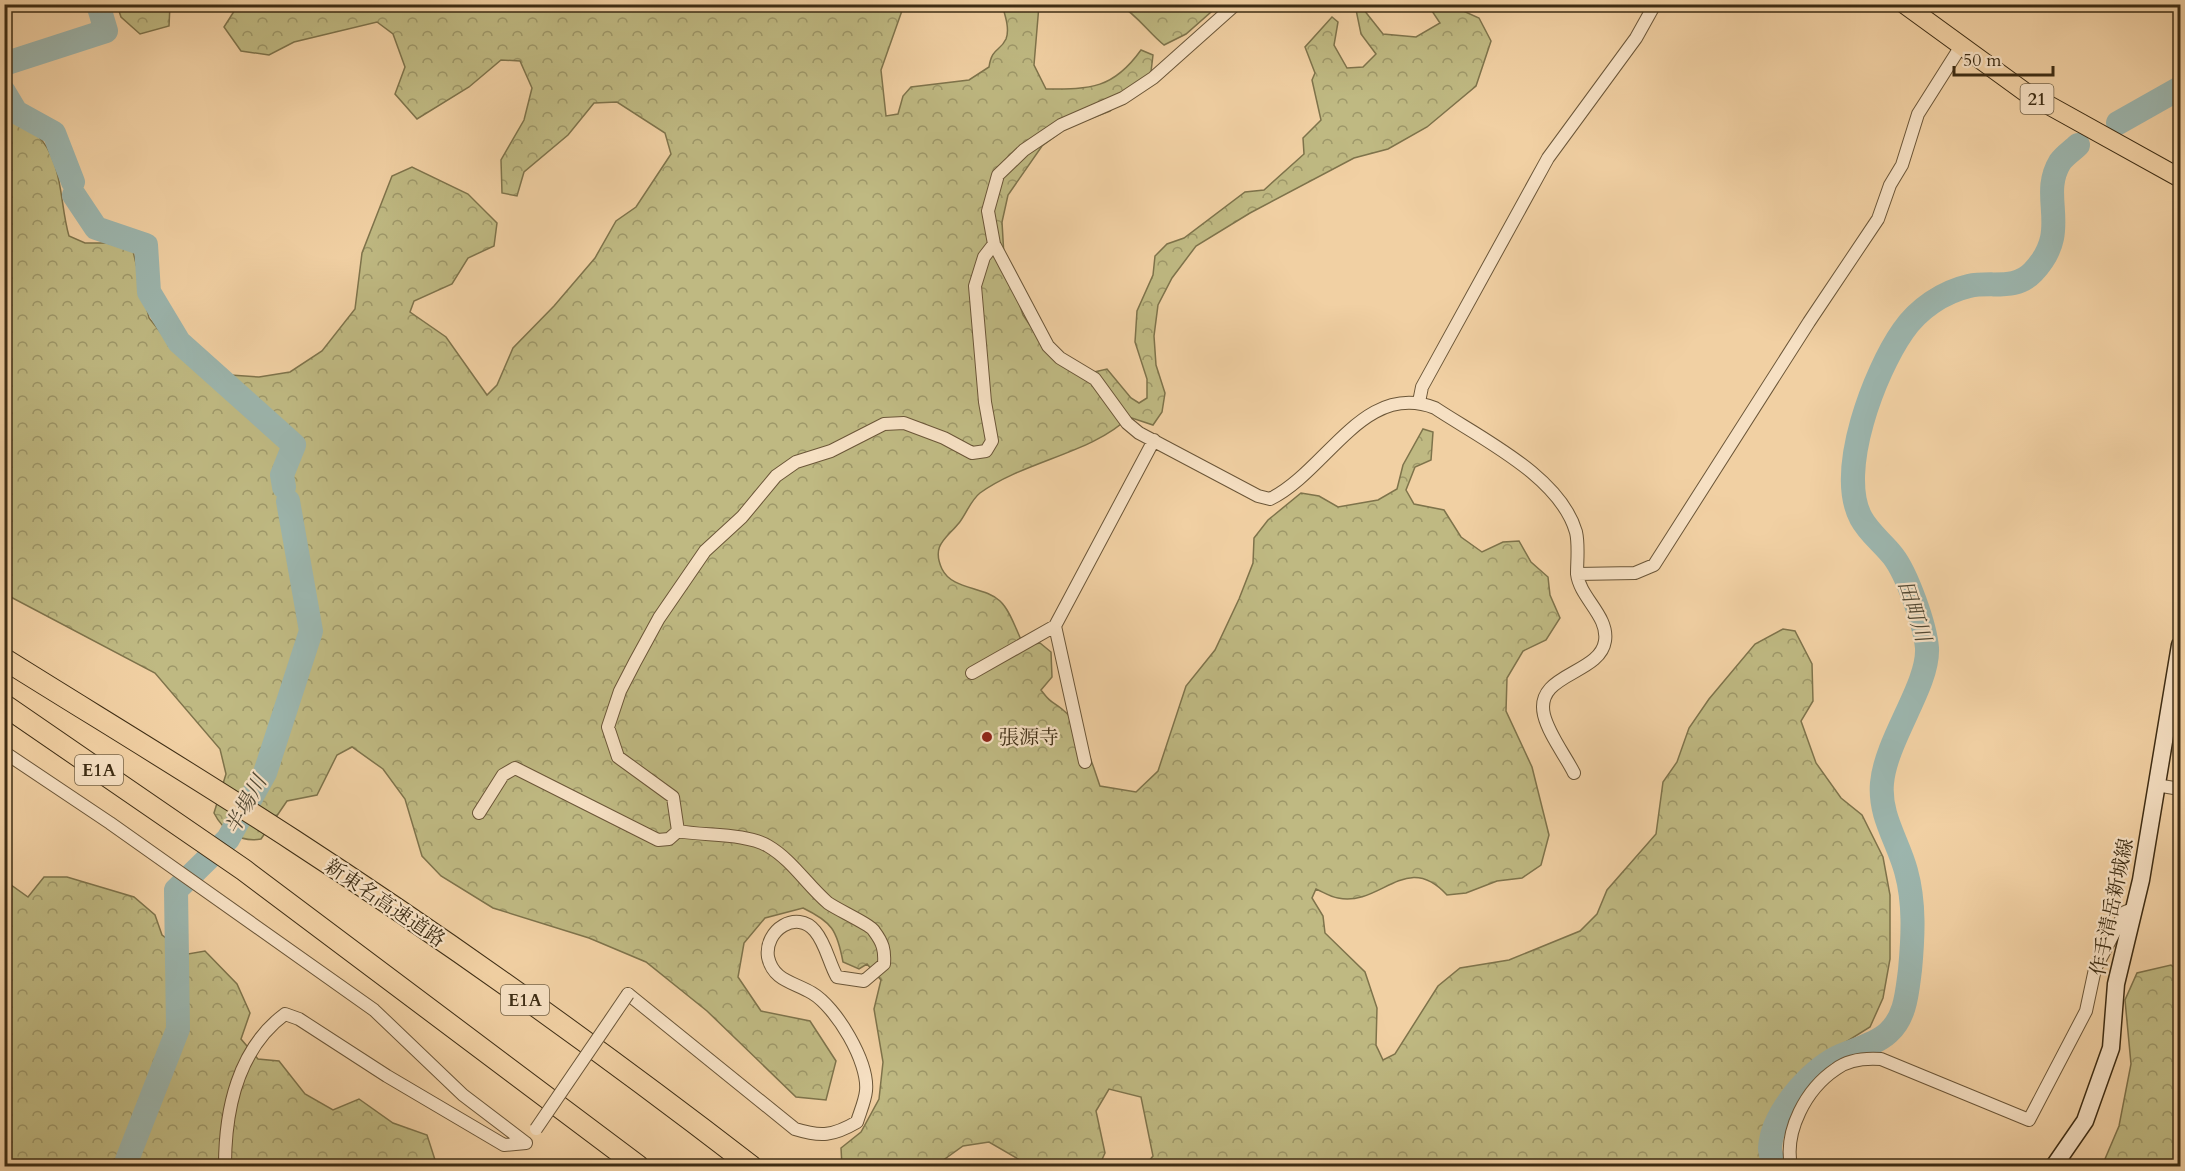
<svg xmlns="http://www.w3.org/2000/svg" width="2185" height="1171" viewBox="0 0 2185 1171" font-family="Cardo,'Noto Serif JP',serif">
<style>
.forest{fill:url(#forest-crowns);stroke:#7e734b;stroke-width:1.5}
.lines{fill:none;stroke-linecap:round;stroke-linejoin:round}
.stream{stroke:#767f70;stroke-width:4}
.river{stroke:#9cb5ad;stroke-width:24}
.minor-casing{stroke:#6b5638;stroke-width:14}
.secondary-casing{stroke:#3e2d14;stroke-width:19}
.primary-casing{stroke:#3e2d14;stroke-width:20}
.motorway-casing{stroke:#3e2d14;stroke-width:23}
.minor{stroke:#f6e0c3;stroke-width:12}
.secondary{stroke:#f6e0c3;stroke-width:16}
.primary{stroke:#f1d0a3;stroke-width:18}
.motorway{stroke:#f1d0a3;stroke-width:21}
.minor-bridge-casing{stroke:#6b5638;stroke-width:14;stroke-linecap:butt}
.minor-bridge{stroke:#f6e0c3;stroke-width:12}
.poi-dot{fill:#8f2418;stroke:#f6e0c3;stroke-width:2}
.labels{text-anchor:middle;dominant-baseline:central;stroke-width:4.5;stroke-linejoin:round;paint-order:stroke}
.shield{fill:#f6e0c3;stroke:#756348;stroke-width:1.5}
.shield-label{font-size:18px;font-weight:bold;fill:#3e2d14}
.poi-label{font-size:20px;fill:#3e2d14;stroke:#f6e0c3;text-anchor:start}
.street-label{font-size:20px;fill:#3e2d14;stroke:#f6e0c3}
.water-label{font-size:21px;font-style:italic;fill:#514833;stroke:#f6e0c3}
</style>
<defs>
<pattern id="forest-crowns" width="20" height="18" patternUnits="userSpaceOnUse" patternTransform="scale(1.5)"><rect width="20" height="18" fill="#bfb982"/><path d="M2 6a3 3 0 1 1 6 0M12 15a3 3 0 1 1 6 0" fill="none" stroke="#9d9769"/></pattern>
</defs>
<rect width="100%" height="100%" fill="#f1d0a3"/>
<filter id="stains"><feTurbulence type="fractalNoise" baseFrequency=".00333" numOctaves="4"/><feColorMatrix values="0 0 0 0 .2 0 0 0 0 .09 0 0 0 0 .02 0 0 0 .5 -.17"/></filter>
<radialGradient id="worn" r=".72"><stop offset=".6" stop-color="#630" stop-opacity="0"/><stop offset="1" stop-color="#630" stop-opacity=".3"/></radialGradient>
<!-- forest -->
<path class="forest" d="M 434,4 L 445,9 L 454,4 L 904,5 L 881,70 L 886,116 L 898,114 L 903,96 L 911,87 L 969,80 L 989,67 C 992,47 1000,52 1006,39 C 1010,29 1005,15 1002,5 L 1039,5 L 1034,65 L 1046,89 C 1091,89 1113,89 1141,50 L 1153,55 L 1151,72 L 1110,111 L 1068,127 L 1042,146 L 1008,195 L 1002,222 L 1004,256 L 1023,315 L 1048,352 L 1081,375 L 1107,369 L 1131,398 L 1139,403 L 1147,398 L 1147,379 L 1135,342 L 1137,311 L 1153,275 L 1155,256 L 1167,244 L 1184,238 L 1245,192 L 1264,190 L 1304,154 L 1303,138 L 1321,120 L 1312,80 L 1315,73 L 1305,47 L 1332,17 L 1338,22 L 1334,45 L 1347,68 L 1363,67 L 1376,54 L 1361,34 L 1355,5 L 1360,5 L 1383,34 L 1416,37 L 1440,23 L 1428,5 L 1450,5 L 1479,18 L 1491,41 L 1476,86 L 1427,127 L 1388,149 L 1354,158 L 1250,213 L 1196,246 L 1172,278 L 1158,305 L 1154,336 L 1156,365 L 1165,393 L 1162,412 L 1153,425 L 1129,417 C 1093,453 1024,461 980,493 C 971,500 966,514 959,523 C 946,539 931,545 942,569 C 952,590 984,586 1000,601 C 1011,611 1017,633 1024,646 L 1040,643 L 1051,652 L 1052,677 L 1041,690 C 1050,702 1051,701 1062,709 C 1080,722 1093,766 1100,786 L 1136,792 L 1158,771 L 1186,686 L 1215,650 L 1239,599 L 1253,563 L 1254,538 L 1268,520 L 1301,493 L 1319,496 L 1338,507 L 1378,500 L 1397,489 L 1403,465 L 1423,429 L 1433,432 L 1431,460 L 1415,467 L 1406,490 L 1414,504 L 1444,510 L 1461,537 L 1482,552 L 1503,542 L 1519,541 L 1531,562 L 1548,577 L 1550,595 L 1560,618 L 1546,640 L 1523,651 L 1507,678 L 1506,711 L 1532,767 L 1549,835 L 1541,865 L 1522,878 L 1497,881 L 1466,893 L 1447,895 C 1406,850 1381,907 1338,898 C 1331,897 1323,892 1316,889 L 1312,898 L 1323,916 L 1325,933 L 1365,972 L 1377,1008 L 1376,1045 L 1383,1060 L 1395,1054 L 1438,986 L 1460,968 L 1509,960 L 1580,931 L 1597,914 L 1607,890 L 1656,834 L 1663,782 L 1677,762 L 1689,728 L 1709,699 L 1755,644 L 1783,629 L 1795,631 L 1812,664 L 1813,701 L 1801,721 L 1816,763 L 1841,798 L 1862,815 L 1883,857 L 1890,895 L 1890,959 L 1883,998 L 1870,1027 L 1804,1068 L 1785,1091 L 1765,1130 L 1763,1166 L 1145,1166 L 1153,1156 L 1141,1097 L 1109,1089 L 1096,1111 L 1105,1153 L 1099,1166 L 1030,1166 L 989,1142 L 963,1146 L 935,1166 L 842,1166 L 841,1148 L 861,1132 L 879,1099 L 883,1062 L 874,1009 L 881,980 L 867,964 L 859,969 L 843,962 C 837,930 832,922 803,908 L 765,918 L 744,943 L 738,977 L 761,1011 L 810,1021 L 836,1061 L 826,1100 L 796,1097 L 707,1011 L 646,962 L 589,938 L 493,908 L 441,876 L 422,856 L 405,799 L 383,769 L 352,747 L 337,755 L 317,795 L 287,801 L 261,839 C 241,843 223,831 214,813 L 226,774 L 220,749 L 155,673 L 5,594 L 4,113 C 13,123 27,125 36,134 C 64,160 59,202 69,236 L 85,243 L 107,243 L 133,251 L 149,318 L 178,354 L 201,373 L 259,377 L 290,372 L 322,351 L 355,309 L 362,253 L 392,176 L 412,167 L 468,194 L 497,223 L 494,246 L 468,258 L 452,284 L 414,301 L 410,312 L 446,337 L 487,395 L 497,385 L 513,348 L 554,306 L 595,258 L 616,221 L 636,207 L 671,154 L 665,133 L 617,102 L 594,103 L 568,135 L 524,172 L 517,196 L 502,193 L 501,160 L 524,120 L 532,88 L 520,61 L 501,60 L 469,87 L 417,119 L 395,94 L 405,67 L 393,34 L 377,22 L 294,42 L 269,55 L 241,51 L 224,27 L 238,5 Z
M 117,5 L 170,5 L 169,26 L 140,34 L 121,17 Z
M 1120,5 L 1120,4 L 1219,5 L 1186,34 L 1164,45 C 1149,33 1137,15 1120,5 Z
M 4,868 L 7,882 L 28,897 L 44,877 L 67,877 L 134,897 L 155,915 L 162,935 L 188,954 L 205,951 L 237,984 L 250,1013 L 241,1039 L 258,1059 L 279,1061 L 305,1094 L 333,1110 L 359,1099 L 393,1123 L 427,1135 L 437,1166 L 5,1166 Z
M 2171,965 L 2180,973 L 2180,1166 L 2102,1166 L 2119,1126 L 2131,1064 L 2125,1000 L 2137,973 Z"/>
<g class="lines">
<!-- stream -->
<path class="stream" d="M 97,1166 L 129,1156
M 125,1166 L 127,1160"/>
<!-- river -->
<path class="river" d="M 4,64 L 106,31 L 98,4
M 4,92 L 16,112 L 54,133 L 73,182
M 2118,123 L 2180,88
M 74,195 L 96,228 L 146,245 L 149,292 L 179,342 L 294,445 L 282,475 L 284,487
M 127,1160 L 178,1029 L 176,890 L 228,839 L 265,773 L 311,631 L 288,501
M 1774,1166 C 1773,1161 1770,1154 1770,1148 C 1772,1113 1809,1072 1838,1057 C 1853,1050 1876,1044 1888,1033 C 1906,1017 1907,992 1910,970 C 1913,938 1915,903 1906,871 C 1898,841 1879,816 1882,783 C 1886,739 1929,685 1927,648 C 1925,625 1907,574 1893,556 C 1882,542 1869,533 1861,518 C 1836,471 1875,371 1903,331 C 1918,309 1943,292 1969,286 C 1991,281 2015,291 2033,272 C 2073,230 2038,198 2060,162 C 2064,156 2073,150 2078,145"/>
<!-- minor casing -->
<g class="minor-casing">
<path id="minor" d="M 1236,4 L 1153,78 L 1123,98 L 1061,125 L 1024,150 L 998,175 L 988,211 L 994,244 L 1048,346 L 1060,358 L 1095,379 L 1127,423 L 1139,433 L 1258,496 L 1270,499 C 1327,471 1364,380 1435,408 C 1480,438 1560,476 1576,532 C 1579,545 1577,561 1577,574 L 1635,573 L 1654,565 L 1809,322 L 1878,219 L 1890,185 L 1902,165 L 1918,114 L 1961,46
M 1419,402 L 1422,387 L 1548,158 L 1636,38 L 1655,4
M 972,673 L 1055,626
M 4,752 L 110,823 L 374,1010 L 463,1095 L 526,1143
M 1085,762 L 1055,626 L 1154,440
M 1574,773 C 1565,755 1549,735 1544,715 C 1534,673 1600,675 1605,641 C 1609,616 1580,598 1577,574
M 2156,785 L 2180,789
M 479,813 L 503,775 L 515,768 L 658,840 L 669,839 L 678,831
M 678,831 L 673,797 L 618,757 L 608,727 L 620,691 L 635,662 L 659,618 L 705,551 L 742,517 L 776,476 L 796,462 L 831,451 L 884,424 L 904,423 L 944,438 L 972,453 L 986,451 L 992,441 L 985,402 L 975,286 L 984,257 L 994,244
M 628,994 L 795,1129 C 821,1137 833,1136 857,1122 C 860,1112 865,1101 866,1091 C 869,1062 836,1007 812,993 C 794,982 773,981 768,957 C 764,930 797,909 815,931 C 826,944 829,963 837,977 L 864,981 L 884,964 C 885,950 883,943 874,931 C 871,925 838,910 828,903 C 807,885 792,860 768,846 C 746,833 704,836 678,831
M 225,1166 C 225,1110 238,1049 285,1014 L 299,1019 L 387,1076 L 504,1145 L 526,1143
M 1791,1166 C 1784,1131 1806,1089 1836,1069 C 1849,1059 1866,1058 1881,1059 L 2029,1120 L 2086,1011 L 2095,969 L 2125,912 L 2135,908"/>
</g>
<!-- secondary casing -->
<g class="secondary-casing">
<path id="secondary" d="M 2054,1166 L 2085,1121 L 2111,1048 L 2116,984 L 2141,880 L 2180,645"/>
</g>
<!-- primary casing -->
<g class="primary-casing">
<path id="primary" d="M 1904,4 L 2025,92 L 2180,178"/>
</g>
<!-- motorway casing -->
<g class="motorway-casing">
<path id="motorway" d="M 4,659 C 100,719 198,778 293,840 C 450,942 603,1052 751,1166
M 4,705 L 244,870 L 638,1166"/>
</g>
<!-- minor -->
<use href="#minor" class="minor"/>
<!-- secondary -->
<use href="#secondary" class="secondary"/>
<!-- primary -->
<use href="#primary" class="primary"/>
<!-- motorway -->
<use href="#motorway" class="motorway"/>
<!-- minor-bridge casing -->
<g class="minor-bridge-casing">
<path id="minor-bridge" d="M 536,1129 L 628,994"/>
</g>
<!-- minor-bridge -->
<use href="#minor-bridge" class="minor-bridge"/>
</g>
<!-- markers -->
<circle class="poi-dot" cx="987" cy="737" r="6"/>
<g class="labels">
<!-- shield labels -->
<g class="shield">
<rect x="2020.5" y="84" width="33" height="30" rx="4.5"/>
<rect x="75" y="755" width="48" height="30" rx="4.5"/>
<rect x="501" y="985" width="48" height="30" rx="4.5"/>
</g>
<g class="shield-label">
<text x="2037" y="99">21</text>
<text x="99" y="770">E1A</text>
<text x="525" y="1000">E1A</text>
</g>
<!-- poi labels -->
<g class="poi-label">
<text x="999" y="737">張源寺</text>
</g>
<!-- street labels -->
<g class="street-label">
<text transform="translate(385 903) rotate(34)">新東名高速道路</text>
<text transform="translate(2112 907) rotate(-78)">作手清岳新城線</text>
</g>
<!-- water labels -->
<g class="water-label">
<text transform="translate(1914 611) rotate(72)">田町川</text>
<text transform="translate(246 805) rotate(-61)">半場川</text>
</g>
</g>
<!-- margin -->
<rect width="2185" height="1171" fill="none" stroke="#f1d0a3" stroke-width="24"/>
<rect x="6" y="6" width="2173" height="1159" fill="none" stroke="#3e2d14" stroke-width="3"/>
<rect x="12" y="12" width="2161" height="1147" fill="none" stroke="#3e2d14" stroke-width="1.5"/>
<!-- scale -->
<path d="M1954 66v9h99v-9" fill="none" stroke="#3e2d14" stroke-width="3"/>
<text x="1963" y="66" font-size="18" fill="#3e2d14" stroke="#f6e0c3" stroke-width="4.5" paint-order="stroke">50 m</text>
<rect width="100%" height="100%" filter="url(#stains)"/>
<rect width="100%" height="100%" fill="url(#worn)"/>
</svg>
